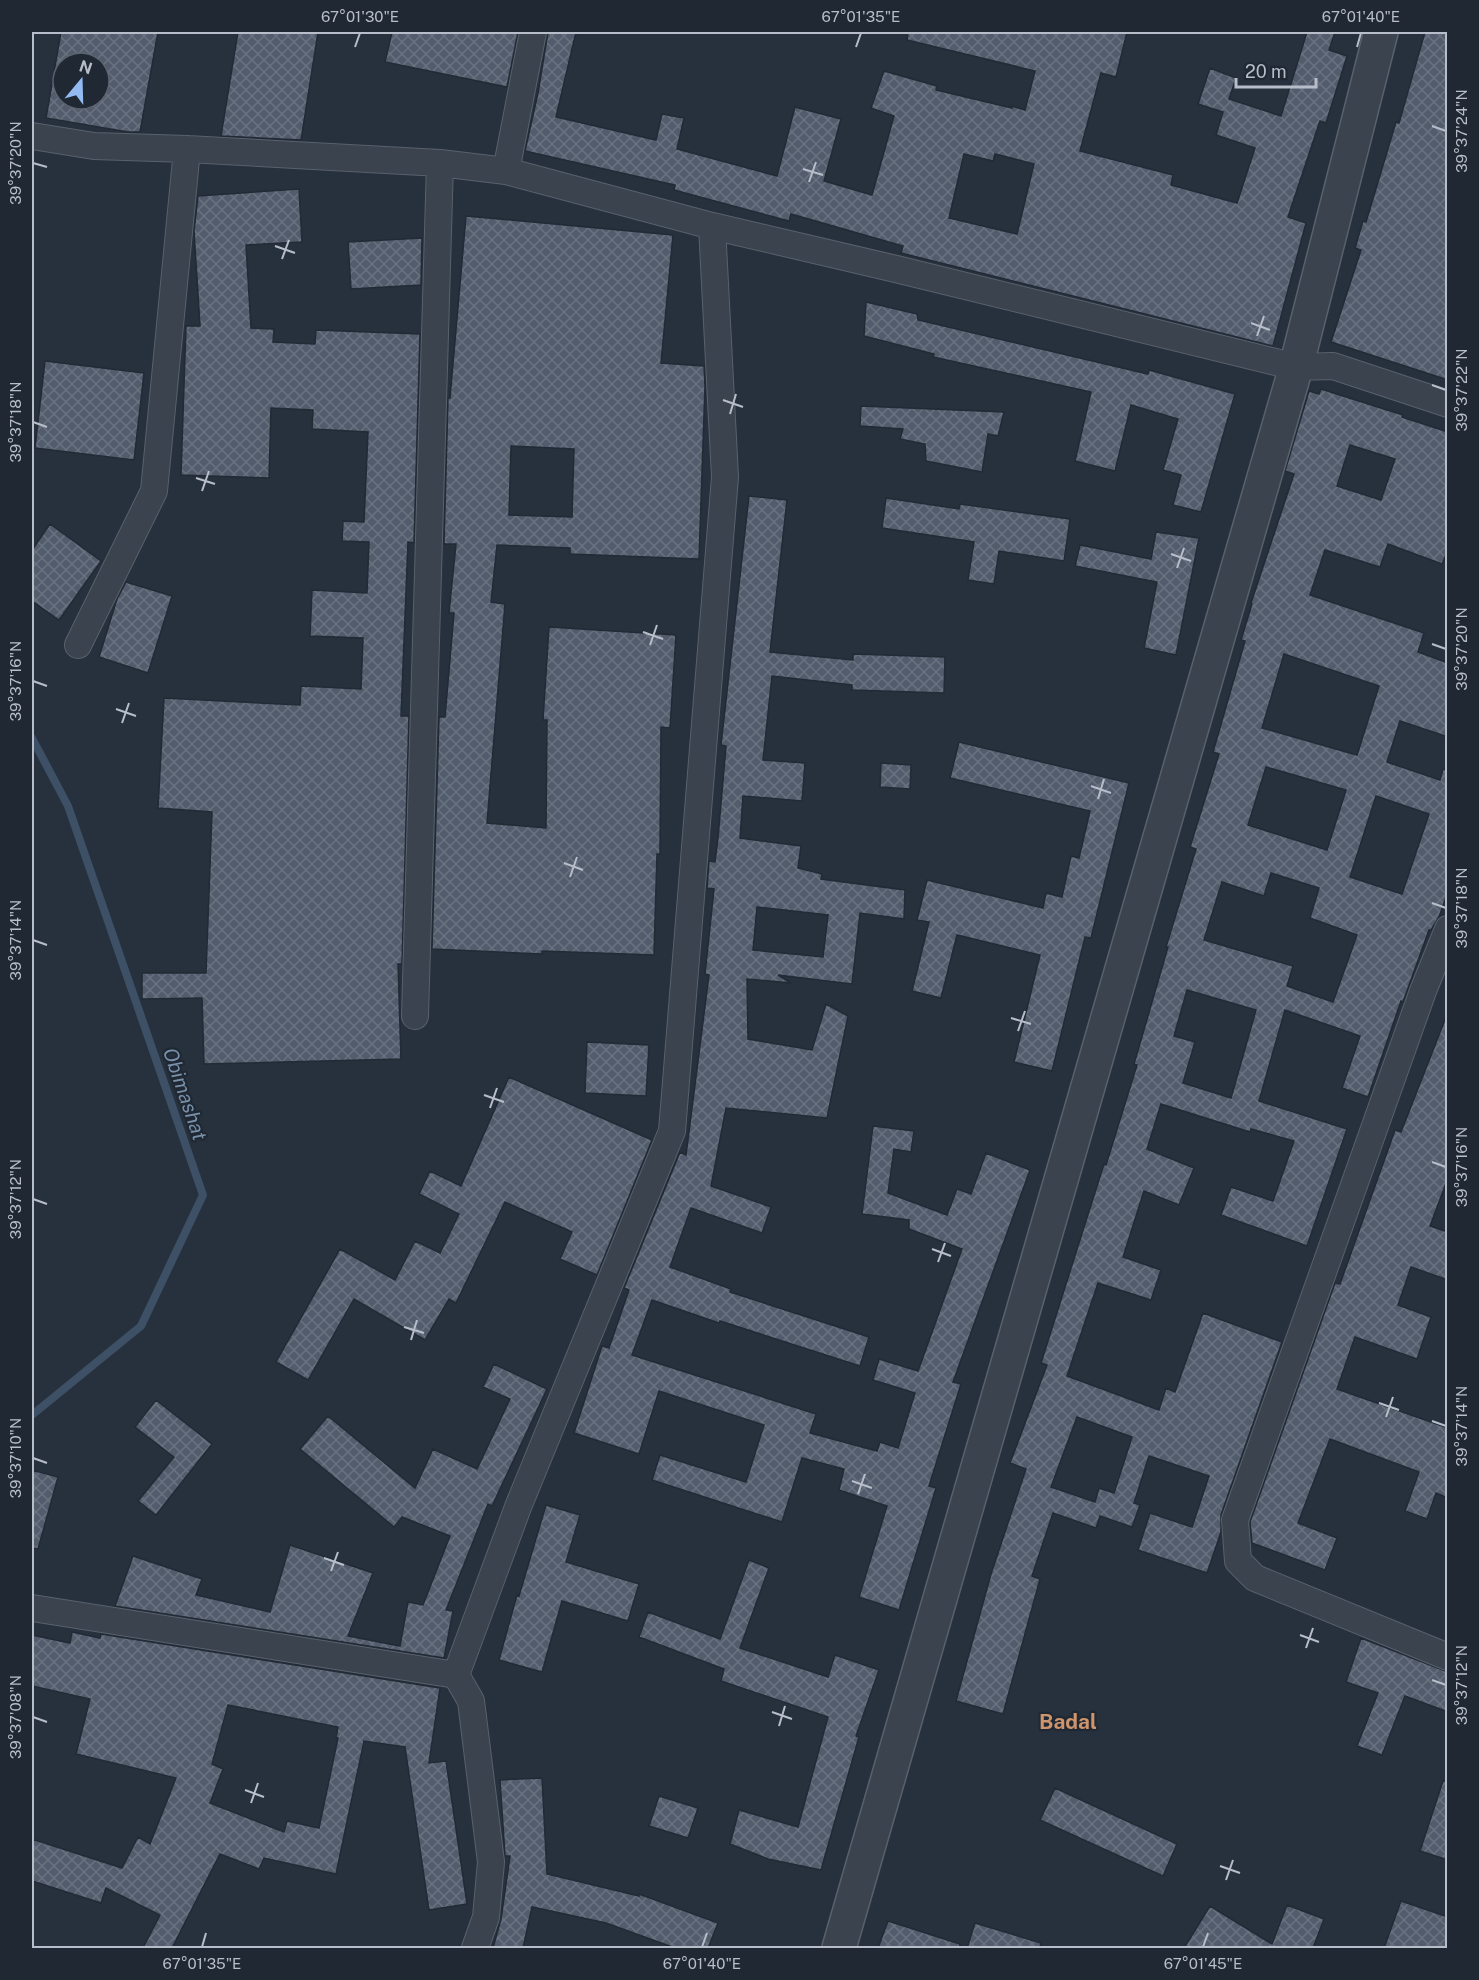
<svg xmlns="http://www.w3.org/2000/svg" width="1479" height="1980" viewBox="0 0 1479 1980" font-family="'Public Sans',sans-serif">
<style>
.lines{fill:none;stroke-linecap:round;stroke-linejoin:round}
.stream{stroke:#3d5065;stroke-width:8}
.building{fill:url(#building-cross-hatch);stroke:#212a35;stroke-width:1.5;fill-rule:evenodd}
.minor-casing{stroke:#58616c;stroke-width:28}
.tertiary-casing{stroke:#58616c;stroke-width:36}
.minor{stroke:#3a434e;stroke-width:26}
.tertiary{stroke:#3a434e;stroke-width:33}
.ticks{fill:none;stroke:#b7bec9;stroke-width:2}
.labels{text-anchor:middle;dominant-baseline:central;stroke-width:4.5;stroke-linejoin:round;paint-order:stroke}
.water-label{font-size:20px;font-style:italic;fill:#7990aa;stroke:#1f2833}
.quarter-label{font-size:21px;font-weight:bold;fill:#ce946c;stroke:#1f2833}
.neatline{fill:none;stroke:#b7bec9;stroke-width:2}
.ticks-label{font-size:15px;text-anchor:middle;fill:#b7bec9}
</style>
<defs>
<pattern id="building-cross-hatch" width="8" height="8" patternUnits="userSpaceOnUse" patternTransform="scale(1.5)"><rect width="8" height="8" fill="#525c6c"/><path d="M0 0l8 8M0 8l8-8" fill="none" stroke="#697280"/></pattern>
</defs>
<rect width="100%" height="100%" fill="#27313e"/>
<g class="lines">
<!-- stream -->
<path class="stream" d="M 32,738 L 68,806 L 203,1195 L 141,1326 L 32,1415"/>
</g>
<!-- building -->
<path class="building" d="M 61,32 L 158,32 L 140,132 L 128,132 L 46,118 ZM 63,63 L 99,63 L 99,99 L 63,99 Z
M 238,32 L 318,32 L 301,140 L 221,136 Z
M 392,32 L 518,32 L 507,87 L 385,62 Z
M 548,32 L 576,32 L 556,117 L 656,140 L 662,114 L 684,118 L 677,149 L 777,176 L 795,107 L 841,119 L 824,181 L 872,195 L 894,116 L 871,108 L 884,71 L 937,86 L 936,90 L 1012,108 L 1012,106 L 1025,110 L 1035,71 L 907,40 L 908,32 L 1127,32 L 1116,77 L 1101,73 L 1080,151 L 1173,175 L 1171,185 L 1237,203 L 1255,148 L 1216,135 L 1223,112 L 1198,104 L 1210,68 L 1236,78 L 1229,99 L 1281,116 L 1307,32 L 1335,32 L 1329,50 L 1347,56 L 1326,123 L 1320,121 L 1288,217 L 1306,223 L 1273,346 L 901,253 L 903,246 L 791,214 L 789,221 L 674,190 L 675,185 L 525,151 L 538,93 ZM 964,154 L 993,161 L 995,154 L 1034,164 L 1017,234 L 949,218 Z
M 1425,32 L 1448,32 L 1448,380 L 1331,342 L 1361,250 L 1355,248 L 1363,221 L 1366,222 L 1396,122 L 1399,123 Z
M 299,189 L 302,242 L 246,245 L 251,328 L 274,329 L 273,342 L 315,344 L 316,330 L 420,334 L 414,543 L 408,542 L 401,716 L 409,716 L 402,964 L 398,964 L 401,1059 L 204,1064 L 202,998 L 142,999 L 142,973 L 206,973 L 212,812 L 158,808 L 164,698 L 300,705 L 301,686 L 361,689 L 363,638 L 310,636 L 312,590 L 367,593 L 369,542 L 342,541 L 343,521 L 364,522 L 368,432 L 312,429 L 313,410 L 271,408 L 269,478 L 181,475 L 186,326 L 200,326 L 194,231 L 198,196 Z
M 466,216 L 673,235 L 661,363 L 704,366 L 705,386 L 699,559 L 570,554 L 570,548 L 497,545 L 491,602 L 505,604 L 487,823 L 546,828 L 547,720 L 543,720 L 549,627 L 676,635 L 670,728 L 661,727 L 660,854 L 657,854 L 654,955 L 542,951 L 542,954 L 432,949 L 439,717 L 445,717 L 454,613 L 449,613 L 456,544 L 444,544 L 448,398 L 450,398 ZM 511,446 L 574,449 L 572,517 L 509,515 Z
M 422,238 L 421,285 L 351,289 L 348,242 Z
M 866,302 L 917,314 L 918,320 L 1148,374 L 1149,370 L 1235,394 L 1201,512 L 1173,505 L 1181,475 L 1163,470 L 1178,419 L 1131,405 L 1115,471 L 1075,461 L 1091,392 L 933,357 L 934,354 L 864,336 Z
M 45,361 L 144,373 L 134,460 L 35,448 Z
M 1321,389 L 1403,415 L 1402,417 L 1448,432 L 1448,550 L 1442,564 L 1388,544 L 1380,567 L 1325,550 L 1310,595 L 1424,633 L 1418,652 L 1448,663 L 1448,737 L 1400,721 L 1387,762 L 1440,780 L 1443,769 L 1448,770 L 1448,892 L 1439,917 L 1431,930 L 1429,930 L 1403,1002 L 1401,1001 L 1368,1097 L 1342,1088 L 1360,1036 L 1285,1010 L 1259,1101 L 1347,1129 L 1307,1246 L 1221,1215 L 1231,1187 L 1273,1201 L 1294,1141 L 1251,1129 L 1250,1132 L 1161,1104 L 1147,1149 L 1194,1168 L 1179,1205 L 1144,1191 L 1123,1257 L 1161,1270 L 1151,1300 L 1098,1283 L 1067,1376 L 1159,1410 L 1166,1388 L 1175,1392 L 1203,1313 L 1282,1342 L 1221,1515 L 1221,1532 L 1207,1573 L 1138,1550 L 1150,1513 L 1192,1527 L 1209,1476 L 1149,1456 L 1134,1503 L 1140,1505 L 1132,1527 L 1100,1516 L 1096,1528 L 1053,1513 L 1032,1576 L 1040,1579 L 1003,1714 L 956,1701 L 991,1574 L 1026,1469 L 1010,1463 L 1047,1365 L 1041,1363 L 1104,1164 L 1106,1165 L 1137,1065 L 1134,1064 L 1168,947 L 1166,947 L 1196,849 L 1190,847 L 1219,754 L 1213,752 L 1245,641 L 1241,640 L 1252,604 L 1251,603 L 1294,474 L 1285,471 L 1309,391 L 1319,394 ZM 1350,445 L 1395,459 L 1381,500 L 1337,486 ZM 1284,654 L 1379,686 L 1357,755 L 1262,728 ZM 1266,767 L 1346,790 L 1327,850 L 1248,825 ZM 1376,796 L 1429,814 L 1402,894 L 1350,877 ZM 1271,873 L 1319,888 L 1310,918 L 1357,935 L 1333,1002 L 1287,986 L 1293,966 L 1204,940 L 1222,882 L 1264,896 ZM 1187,990 L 1256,1010 L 1231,1098 L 1183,1083 L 1195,1042 L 1174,1036 ZM 1077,1417 L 1132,1437 L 1114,1493 L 1099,1488 L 1095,1502 L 1051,1487 Z
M 861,406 L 1004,412 L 998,436 L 988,434 L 982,472 L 926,461 L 925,444 L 900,439 L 903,429 L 860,426 Z
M 749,496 L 787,500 L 770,652 L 853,660 L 853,654 L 945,657 L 944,693 L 852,690 L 852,685 L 772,676 L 763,760 L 805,763 L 802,801 L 743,796 L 740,838 L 801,846 L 798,868 L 822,874 L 821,879 L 905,890 L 904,919 L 860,913 L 852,984 L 778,975 L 791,983 L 747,979 L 748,1039 L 812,1050 L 826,1004 L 848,1016 L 827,1118 L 726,1108 L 711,1186 L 771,1207 L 762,1233 L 691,1208 L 670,1267 L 731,1289 L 730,1292 L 869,1337 L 860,1366 L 720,1321 L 719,1323 L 652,1300 L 632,1355 L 816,1414 L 810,1433 L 877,1451 L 880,1442 L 898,1448 L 915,1393 L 873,1380 L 879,1359 L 918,1371 L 962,1249 L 909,1229 L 909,1220 L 862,1214 L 873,1126 L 914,1131 L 911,1152 L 894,1149 L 888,1193 L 947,1215 L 957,1189 L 971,1194 L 986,1153 L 1030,1170 L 953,1382 L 961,1384 L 929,1486 L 936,1488 L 899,1610 L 859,1597 L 887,1506 L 839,1490 L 844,1469 L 802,1458 L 782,1522 L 652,1480 L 660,1455 L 746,1482 L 764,1425 L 659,1391 L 639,1454 L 574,1433 L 602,1346 L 609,1348 L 629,1290 L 624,1288 L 680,1152 L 686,1155 L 709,975 L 705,974 L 714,889 L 707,888 L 709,861 L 715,862 L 718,838 L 726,746 L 721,745 ZM 757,907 L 828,915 L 823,957 L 753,950 Z
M 886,498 L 959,509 L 960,504 L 1070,519 L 1064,561 L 999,551 L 994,584 L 968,580 L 974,542 L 882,528 Z
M 50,524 L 101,561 L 59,620 L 32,601 L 32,550 Z
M 1156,532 L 1199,538 L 1176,655 L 1144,648 L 1157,582 L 1075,566 L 1080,545 L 1151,559 Z
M 126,582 L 172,596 L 148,673 L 99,657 L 117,599 Z
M 959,742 L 1129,783 L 1091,938 L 1085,937 L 1052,1071 L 1014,1062 L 1040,955 L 957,935 L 941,998 L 912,991 L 929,922 L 917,920 L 927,880 L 1043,908 L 1046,893 L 1062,897 L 1071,856 L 1079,858 L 1090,811 L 950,778 Z
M 881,763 L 911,765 L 910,789 L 880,787 Z
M 1446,1017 L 1448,1178 L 1430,1226 L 1448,1232 L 1448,1280 L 1411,1267 L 1398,1305 L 1431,1317 L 1417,1359 L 1355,1337 L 1337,1389 L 1448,1428 L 1448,1498 L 1436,1493 L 1427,1519 L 1405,1511 L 1419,1472 L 1330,1439 L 1298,1523 L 1337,1538 L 1325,1570 L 1252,1543 L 1250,1522 L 1335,1283 L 1340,1284 L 1395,1130 L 1401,1132 Z
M 587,1042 L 649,1045 L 646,1096 L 585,1093 Z
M 509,1077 L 652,1140 L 597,1275 L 560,1259 L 572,1232 L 505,1202 L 456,1303 L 449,1299 L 425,1340 L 354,1299 L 308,1380 L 276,1362 L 340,1249 L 395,1280 L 415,1241 L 440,1253 L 459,1214 L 419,1194 L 430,1171 L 461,1186 Z
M 494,1364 L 547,1389 L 492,1506 L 488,1504 L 446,1610 L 453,1611 L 444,1658 L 115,1606 L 133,1556 L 202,1579 L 196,1595 L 270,1612 L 290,1545 L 373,1573 L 348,1636 L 400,1646 L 408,1602 L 423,1605 L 450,1536 L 402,1517 L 394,1527 L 300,1449 L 328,1416 L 415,1488 L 433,1449 L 477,1469 L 510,1399 L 483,1387 Z
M 156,1400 L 212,1444 L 156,1515 L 138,1501 L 174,1457 L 135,1427 Z
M 32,1470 L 58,1477 L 38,1549 L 32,1548 Z
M 546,1505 L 580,1515 L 566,1562 L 639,1584 L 628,1621 L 562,1601 L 542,1672 L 499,1660 L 517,1595 L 519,1596 Z
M 749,1560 L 769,1568 L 740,1648 L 828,1677 L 835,1655 L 879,1670 L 856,1736 L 859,1737 L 821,1870 L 768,1859 L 730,1844 L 739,1810 L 798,1827 L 828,1717 L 721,1681 L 724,1669 L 639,1637 L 648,1612 L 720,1639 Z
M 72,1632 L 100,1638 L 101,1634 L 440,1688 L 429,1763 L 446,1761 L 467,1904 L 429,1910 L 405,1747 L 364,1741 L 336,1874 L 264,1858 L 259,1869 L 220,1854 L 172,1948 L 143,1948 L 160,1915 L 106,1888 L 101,1903 L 32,1881 L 32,1839 L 122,1868 L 138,1837 L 150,1844 L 176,1778 L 76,1754 L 90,1699 L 32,1686 L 32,1635 L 70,1643 ZM 228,1705 L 338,1727 L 336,1737 L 338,1738 L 319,1828 L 287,1821 L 284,1832 L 210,1803 L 223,1769 L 212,1764 Z
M 1361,1638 L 1448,1672 L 1448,1712 L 1405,1696 L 1382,1755 L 1357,1746 L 1378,1693 L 1346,1682 Z
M 542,1778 L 547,1874 L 639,1896 L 639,1894 L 718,1923 L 708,1948 L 675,1948 L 606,1923 L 532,1907 L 523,1948 L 493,1948 L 501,1919 L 510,1856 L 505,1856 L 500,1780 Z
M 1443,1781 L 1448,1781 L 1448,1860 L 1420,1851 Z
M 1055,1788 L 1177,1844 L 1163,1876 L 1040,1820 Z
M 659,1796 L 698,1808 L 688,1838 L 649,1826 Z
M 1401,1901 L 1448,1917 L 1448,1948 L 1384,1948 Z
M 1287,1905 L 1324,1919 L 1313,1948 L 1184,1948 L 1210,1906 L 1272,1944 Z
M 888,1921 L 960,1944 L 959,1948 L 878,1948 Z
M 975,1923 L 1041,1943 L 1040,1948 L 967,1948 Z"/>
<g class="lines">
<!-- minor casing -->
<g class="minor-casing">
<path id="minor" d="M 32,136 L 94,146 L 187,149 L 440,163 L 506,171 L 712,226 L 896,269 L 1296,367 L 1333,366 L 1448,404
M 506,171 L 533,32
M 78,645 L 154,491 L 187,149
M 1448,929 L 1423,991 L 1235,1520 L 1238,1561 L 1255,1578 L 1448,1657
M 415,1016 L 440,163
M 32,1608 L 456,1675
M 475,1948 L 486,1917 L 491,1862 L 471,1701 L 456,1675 L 518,1507 L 672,1131 L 725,477 L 712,226"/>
</g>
<!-- tertiary casing -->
<g class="tertiary-casing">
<path id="tertiary" d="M 839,1948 L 1296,367 L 1381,32"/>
</g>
<!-- minor -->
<use href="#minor" class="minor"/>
<!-- tertiary -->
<use href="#tertiary" class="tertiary"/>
</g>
<!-- ticks -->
<path class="ticks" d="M 355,47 L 360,33M 856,47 L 861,33M 1357,47 L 1361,33M 1432,126 L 1446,131M 33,163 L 47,167M 803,169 L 823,175M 809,182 L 816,162M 275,246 L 295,253M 282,259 L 289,240M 1251,323 L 1270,330M 1257,336 L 1264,316M 1432,385 L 1446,390M 723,400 L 743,407M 730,414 L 736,394M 33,422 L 47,427M 196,478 L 215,484M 202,491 L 209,471M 1171,554 L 1191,561M 1177,568 L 1184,548M 643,632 L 663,639M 1432,644 L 1446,649M 650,645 L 657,625M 33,681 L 47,686M 116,709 L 136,716M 122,723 L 129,703M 1091,786 L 1111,793M 1098,799 L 1104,779M 564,863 L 583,870M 570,877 L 577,857M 1432,903 L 1446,908M 33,940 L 47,945M 1011,1018 L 1031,1024M 1018,1031 L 1025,1011M 484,1095 L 504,1102M 490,1108 L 497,1088M 1432,1162 L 1446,1167M 33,1199 L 47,1204M 932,1249 L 951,1256M 938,1262 L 945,1243M 404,1327 L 424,1333M 411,1340 L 417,1320M 1379,1403 L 1399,1410M 1386,1417 L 1393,1397M 1432,1421 L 1446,1426M 33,1458 L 47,1463M 852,1481 L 872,1488M 858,1494 L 865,1474M 324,1558 L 344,1565M 331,1571 L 338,1552M 1300,1635 L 1319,1642M 1306,1648 L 1313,1628M 1432,1680 L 1446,1685M 772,1712 L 792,1719M 33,1717 L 47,1722M 779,1726 L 785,1706M 245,1790 L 264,1797M 251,1803 L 258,1783M 1220,1866 L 1240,1873M 1226,1880 L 1233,1860M 202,1947 L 206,1933M 702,1947 L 707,1933M 1203,1947 L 1208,1933"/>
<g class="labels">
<!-- water labels -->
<g class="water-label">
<text transform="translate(185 1094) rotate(71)">Obimashat</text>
</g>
<!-- quarter labels -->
<g class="quarter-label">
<text x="1068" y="1721">Badal</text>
</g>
</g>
<!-- border -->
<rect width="1479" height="1980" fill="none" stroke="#1f2833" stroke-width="66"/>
<!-- north arrow -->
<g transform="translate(81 81) rotate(19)"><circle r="28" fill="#1f2833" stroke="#5c646f" stroke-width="1.5"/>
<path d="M0-4.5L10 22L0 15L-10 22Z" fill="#93baf1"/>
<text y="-9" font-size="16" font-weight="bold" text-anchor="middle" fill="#b7bec9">N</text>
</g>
<!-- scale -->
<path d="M1236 78v9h80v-9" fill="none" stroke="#b7bec9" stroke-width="3"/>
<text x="1245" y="78" font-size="18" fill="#b7bec9" stroke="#1f2833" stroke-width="4.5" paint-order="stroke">20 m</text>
<rect x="33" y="33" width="1413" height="1914" class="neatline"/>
<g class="ticks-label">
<text x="360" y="22">67°01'30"E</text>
<text x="861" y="22">67°01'35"E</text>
<text x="1361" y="22">67°01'40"E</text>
<text transform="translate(1462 131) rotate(-90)" y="5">39°37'24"N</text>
<text transform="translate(16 163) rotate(-90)" y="5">39°37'20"N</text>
<text transform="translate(1462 390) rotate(-90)" y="5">39°37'22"N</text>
<text transform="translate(16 422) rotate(-90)" y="5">39°37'18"N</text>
<text transform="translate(1462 649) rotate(-90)" y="5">39°37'20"N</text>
<text transform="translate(16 681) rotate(-90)" y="5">39°37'16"N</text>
<text transform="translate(1462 908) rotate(-90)" y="5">39°37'18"N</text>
<text transform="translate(16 940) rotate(-90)" y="5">39°37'14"N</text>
<text transform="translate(1462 1167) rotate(-90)" y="5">39°37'16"N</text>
<text transform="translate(16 1199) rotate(-90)" y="5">39°37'12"N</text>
<text transform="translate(1462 1426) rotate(-90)" y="5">39°37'14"N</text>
<text transform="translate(16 1458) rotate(-90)" y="5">39°37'10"N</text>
<text transform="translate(1462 1685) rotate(-90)" y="5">39°37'12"N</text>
<text transform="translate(16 1717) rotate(-90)" y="5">39°37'08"N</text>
<text x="202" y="1969">67°01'35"E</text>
<text x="702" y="1969">67°01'40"E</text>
<text x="1203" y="1969">67°01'45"E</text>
</g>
</svg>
